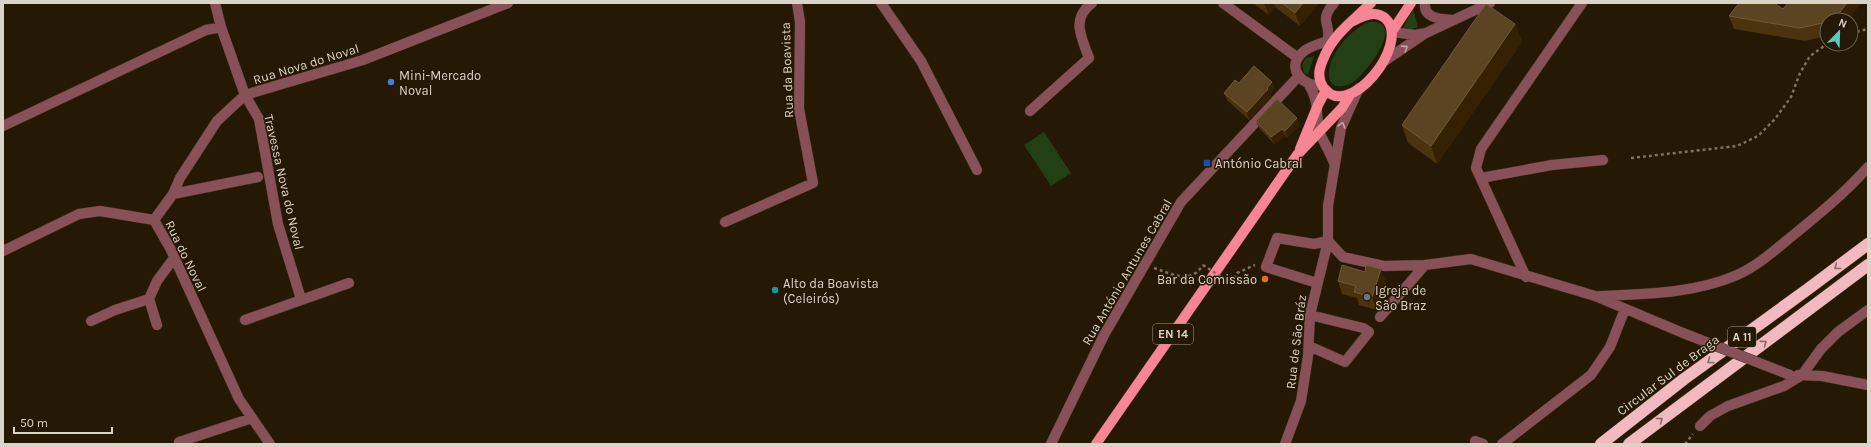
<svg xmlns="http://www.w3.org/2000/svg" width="1871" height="447" viewBox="0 0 1871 447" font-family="Karla,sans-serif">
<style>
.green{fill:#233f15}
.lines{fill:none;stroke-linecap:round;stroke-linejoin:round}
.minor-casing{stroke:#3f3220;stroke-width:11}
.major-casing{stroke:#3f3220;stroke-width:11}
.highway-casing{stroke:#3f3220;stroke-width:13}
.path{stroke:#7c7162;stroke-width:2.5;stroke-dasharray:3 3;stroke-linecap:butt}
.minor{stroke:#885157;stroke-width:10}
.major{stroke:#f88594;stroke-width:10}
.highway{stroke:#f2b9be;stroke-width:12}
.minor-bridge-casing{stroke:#3f3220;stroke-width:11;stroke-linecap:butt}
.path-bridge{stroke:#7c7162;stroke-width:2.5;stroke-dasharray:3 3;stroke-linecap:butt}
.minor-bridge{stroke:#885157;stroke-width:10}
.wall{fill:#4a330e}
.shaded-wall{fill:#352102}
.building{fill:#5a4422;stroke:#6e5b3c}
.oneway{stroke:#bfa6a0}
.oneway2{stroke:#8c6862}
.shop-dot{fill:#3f7fe0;stroke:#251805;stroke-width:1.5}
.transit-dot{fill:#1a4fb4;stroke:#251805;stroke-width:1.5}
.food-dot{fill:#e8710a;stroke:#251805;stroke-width:1.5}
.culture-dot{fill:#0f9aa8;stroke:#251805;stroke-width:1.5}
.worship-dot{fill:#6b7280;stroke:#251805;stroke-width:1.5}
.labels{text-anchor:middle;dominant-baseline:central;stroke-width:3;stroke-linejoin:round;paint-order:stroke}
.shield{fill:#251805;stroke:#a59b8d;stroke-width:1}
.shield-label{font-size:12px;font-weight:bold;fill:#dcd3c7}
.street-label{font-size:13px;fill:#dcd3c7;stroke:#251805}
.poi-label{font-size:13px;fill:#dcd3c7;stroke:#251805;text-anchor:start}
</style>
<rect width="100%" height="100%" fill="#251805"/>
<!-- green -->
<path class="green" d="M 1413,9 L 1418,27 L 1408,30 L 1403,28 Z
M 1368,22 C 1408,19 1368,70 1356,80 C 1348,87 1328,92 1329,74 C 1329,53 1350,31 1368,22 Z
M 1314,56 L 1308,75 L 1304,73 L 1302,65 L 1306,58 Z
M 1044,132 L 1071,173 L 1051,186 L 1024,145 Z"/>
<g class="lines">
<!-- minor casing -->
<g class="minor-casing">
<path id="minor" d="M 215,3 L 221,27 L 245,95 L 259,119 L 278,224 L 301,299
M 881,3 L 921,61 L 977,170
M 1223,3 L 1298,58
M 1425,3 C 1423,19 1442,19 1453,20
M 1393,32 L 1415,35 L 1426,33 L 1490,3
M 1327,42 C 1333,23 1317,23 1334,3
M 1383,62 L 1424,34
M 1309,85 C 1319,100 1316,114 1319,131 C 1322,140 1331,153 1334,163
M 1322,85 C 1304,88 1284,68 1303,52 C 1311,45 1325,43 1335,38
M 1030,111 L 1089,58 C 1081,36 1071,19 1092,3
M 3,126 L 206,30 L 221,27
M 1481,178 L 1552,165 L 1603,160
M 173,194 L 258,177
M 154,220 L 173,194 L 180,178 L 217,121 L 245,95 L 363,60 L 508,3
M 154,220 L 170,248 L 239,399 L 270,444
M 725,222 L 813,183 L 799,109 L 800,22 L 797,3
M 1328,241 L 1343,257 L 1384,266 L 1425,265 L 1471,259 L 1595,296 L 1683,333
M 3,251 L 79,214 L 100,211 L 154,220
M 1526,277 L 1476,168 L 1481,149 L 1582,3
M 1317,283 L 1266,267 L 1277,238 L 1314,244 L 1328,241
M 1599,296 C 1645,294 1693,294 1737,275 C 1757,266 1774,251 1791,237 C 1818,215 1845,193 1868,167
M 149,299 L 157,325
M 1380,317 L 1425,265
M 245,320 L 349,283
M 91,321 L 115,310 L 149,299 L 157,281 L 174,258
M 1309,346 L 1345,362 L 1369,332 L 1363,328 L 1310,315
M 1798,375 L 1822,376 L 1868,385
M 1700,426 L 1710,416 L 1728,406 L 1784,386 L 1802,375 L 1821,349 L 1838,332 L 1868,310
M 1475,441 L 1483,444
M 179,442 L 252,418
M 1051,444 L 1104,335 L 1181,202 L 1298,77
M 1285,444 L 1301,401 L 1308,356 L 1310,315 L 1328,241 L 1328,206 L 1341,128 L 1359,88
M 1502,444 L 1591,375 L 1610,347 L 1625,309"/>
</g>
<!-- major casing -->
<g class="major-casing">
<path id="major" d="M 1353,21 C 1363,16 1376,9 1386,19 C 1411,44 1348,123 1323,87 C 1316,76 1320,66 1325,55 C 1335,33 1354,20 1371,3
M 1393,30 L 1411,3
M 1300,149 L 1318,105 L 1326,90
M 1096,444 L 1297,155 L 1342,108 L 1350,95"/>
</g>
<!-- highway casing -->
<g class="highway-casing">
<path id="highway" d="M 1601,444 L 1684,379 L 1808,289 L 1868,244
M 1629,444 L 1868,265"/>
</g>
<!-- path -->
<path class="path" d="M 1851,33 L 1868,29
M 1631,158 L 1737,146 L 1758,136 L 1775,119 L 1791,97 L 1800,73 L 1810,56 L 1827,44
M 1154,268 C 1173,274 1190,285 1203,265
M 1232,284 L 1237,273 L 1255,265
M 1685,444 L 1693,434"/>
<!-- minor -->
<use href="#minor" class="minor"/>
<!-- major -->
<use href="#major" class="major"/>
<!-- highway -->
<use href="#highway" class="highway"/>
<!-- minor-bridge casing -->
<g class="minor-bridge-casing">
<path id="minor-bridge" d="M 1683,333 L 1790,375"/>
</g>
<!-- path-bridge -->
<path class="path-bridge" d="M 1203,265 L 1232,284"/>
<!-- minor-bridge -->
<use href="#minor-bridge" class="minor-bridge"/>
</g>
<!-- wall -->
<path class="wall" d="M 1253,3 L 1319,3 L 1300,26 L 1275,7 L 1269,15 Z
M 1788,3 L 1861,3 L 1848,20 L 1827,20 L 1827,36 L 1805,41 L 1734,29 L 1729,16 L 1783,9 Z
M 1515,24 L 1522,42 L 1437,164 L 1408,143 L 1402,125 Z
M 1272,82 L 1274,89 L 1270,94 L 1271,97 L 1249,120 L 1227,100 L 1224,93 L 1239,83 Z
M 1256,121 L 1300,125 L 1287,138 L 1285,136 L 1274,144 L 1259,128 Z
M 1381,269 L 1386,283 L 1377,310 L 1359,305 L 1357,298 L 1342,294 L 1338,281 L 1365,272 Z"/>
<!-- shaded-wall -->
<path class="shaded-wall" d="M 1264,3 L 1274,3 L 1275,7 L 1269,15 Z
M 1303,3 L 1319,3 L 1300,26 L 1295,13 Z
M 1847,3 L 1861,3 L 1848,20 L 1834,20 Z
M 1515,24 L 1522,42 L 1437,164 L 1431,146 Z
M 1272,82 L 1274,89 L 1270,94 L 1271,97 L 1249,120 L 1247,112 Z
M 1297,118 L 1300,125 L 1287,138 L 1285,131 Z
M 1282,129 L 1285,136 L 1274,144 L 1271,137 Z
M 1381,269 L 1386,283 L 1377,310 L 1372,297 Z"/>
<!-- building -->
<path class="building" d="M 1282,3 L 1303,3 L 1295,13 Z
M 1739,3 L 1774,3 L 1783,9 L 1788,3 L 1847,3 L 1834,20 L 1827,20 L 1827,22 L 1800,28 L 1729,16 Z
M 1486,4 L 1515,24 L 1431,146 L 1402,125 Z
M 1254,66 L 1272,82 L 1267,88 L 1268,89 L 1247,112 L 1224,93 L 1235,80 L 1239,83 Z
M 1277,99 L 1297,118 L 1285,131 L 1282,129 L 1271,137 L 1256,121 Z
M 1342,265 L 1365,272 L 1366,265 L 1381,269 L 1372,297 L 1354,292 L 1356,286 L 1338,281 Z"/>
<!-- one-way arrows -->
<defs><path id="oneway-chevron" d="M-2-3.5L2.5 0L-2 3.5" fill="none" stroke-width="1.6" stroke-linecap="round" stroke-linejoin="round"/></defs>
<g class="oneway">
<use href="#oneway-chevron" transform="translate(1405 48) rotate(-33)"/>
<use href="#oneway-chevron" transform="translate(1342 125) rotate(-73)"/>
</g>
<g class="oneway2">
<use href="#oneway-chevron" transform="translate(1837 267) rotate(142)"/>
<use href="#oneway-chevron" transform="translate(1764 343) rotate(-36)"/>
<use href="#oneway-chevron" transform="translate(1710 361) rotate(144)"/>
<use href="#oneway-chevron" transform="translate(1660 420) rotate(-38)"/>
</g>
<!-- markers -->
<circle class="shop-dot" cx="391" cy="82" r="4"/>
<rect class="transit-dot" x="1203" y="159" width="8" height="8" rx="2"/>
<circle class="food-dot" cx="1265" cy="279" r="4"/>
<circle class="culture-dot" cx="775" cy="290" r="4"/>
<circle class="worship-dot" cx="1367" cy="297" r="4"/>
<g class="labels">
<!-- shield labels -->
<g class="shield">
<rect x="1153" y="324" width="40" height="20" rx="3"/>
<rect x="1728" y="327" width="28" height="20" rx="3"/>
</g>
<g class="shield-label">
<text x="1173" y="334">EN 14</text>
<text x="1742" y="337">A 11</text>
</g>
<!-- street labels -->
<g class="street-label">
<text transform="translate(306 64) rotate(-17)">Rua Nova do Noval</text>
<text transform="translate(787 70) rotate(-92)">Rua da Boavista</text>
<text transform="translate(284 182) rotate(77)">Travessa Nova do Noval</text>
<text transform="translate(186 256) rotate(64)">Rua do Noval</text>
<text transform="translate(1127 272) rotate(-60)">Rua António Antunes Cabral</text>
<text transform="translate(1296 342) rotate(-83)">Rua de São Bráz</text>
<text transform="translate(1668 375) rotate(-37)">Circular Sul de Braga</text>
</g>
<!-- poi labels -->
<g class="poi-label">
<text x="399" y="75">Mini-Mercado<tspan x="399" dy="15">Noval</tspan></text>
<text x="1215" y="163">António Cabral</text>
<text x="1257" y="279" text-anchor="end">Bar da Comissão</text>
<text x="783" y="283">Alto da Boavista<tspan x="783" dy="15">(Celeirós)</tspan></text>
<text x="1375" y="290">Igreja de<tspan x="1375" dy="15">São Braz</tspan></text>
</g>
</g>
<!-- border -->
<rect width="1871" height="447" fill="none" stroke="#dcd3c7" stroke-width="8"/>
<!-- north arrow -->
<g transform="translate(1839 32) rotate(23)"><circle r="19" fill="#251805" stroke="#6e6353"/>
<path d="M0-3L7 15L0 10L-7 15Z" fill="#53cdc9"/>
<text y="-6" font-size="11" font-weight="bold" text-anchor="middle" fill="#dcd3c7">N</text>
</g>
<!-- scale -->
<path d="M14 427v6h98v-6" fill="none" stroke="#dcd3c7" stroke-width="2"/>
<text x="20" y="427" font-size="12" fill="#dcd3c7" stroke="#251805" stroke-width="3" paint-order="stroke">50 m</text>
</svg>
